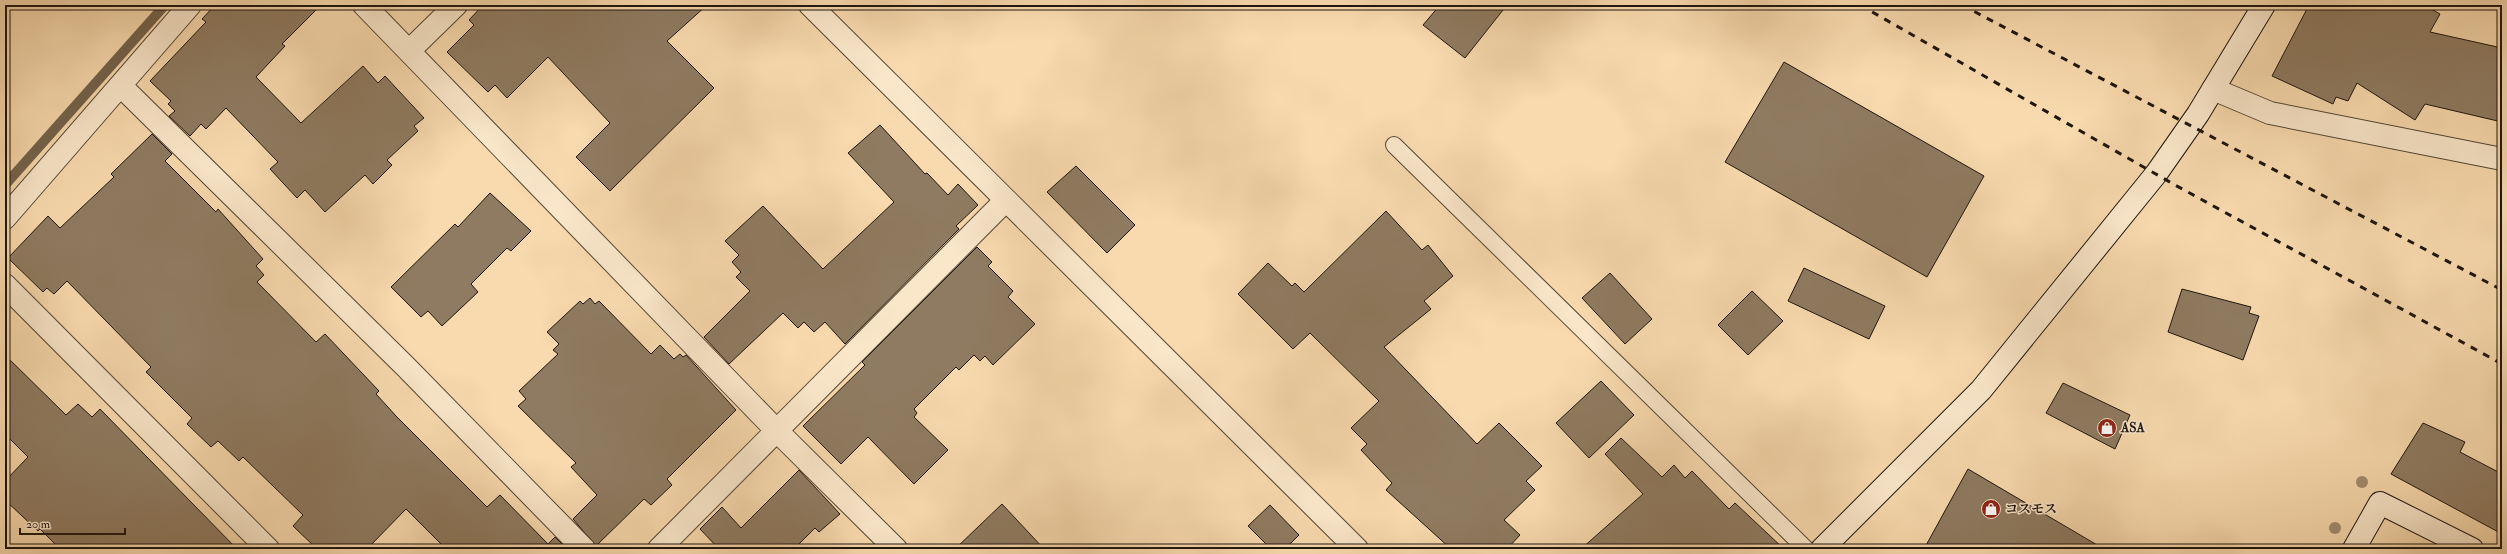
<svg xmlns="http://www.w3.org/2000/svg" width="2507" height="554" viewBox="0 0 2507 554" font-family="'IM FELL Double Pica','Noto Serif JP',serif">
<style>
.lines{fill:none;stroke-linecap:round;stroke-linejoin:round}
.stream{stroke:#74634d;stroke-width:10}
.building{fill:#8f7b61;stroke:#1e150d}
.lane-casing{stroke:#544635;stroke-width:18}
.street-casing{stroke:#544635;stroke-width:24}
.secondary-casing{stroke:#1e150d;stroke-width:24}
.lane{stroke:#fae7ca;stroke-width:16}
.street{stroke:#fae7ca;stroke-width:22}
.secondary{stroke:#fae7ca;stroke-width:22}
.rail{stroke:#1e150d;stroke-width:3;stroke-dasharray:7 7;stroke-linecap:butt}
.tree{fill:#a38d6f}
.labels{text-anchor:middle;dominant-baseline:central;stroke-width:3;stroke-linejoin:round;paint-order:stroke}
.poi-label{font-size:13px;font-weight:bold;fill:#1e150d;stroke:#fae7ca;text-anchor:start}
</style>
<rect width="100%" height="100%" fill="#f8daae"/>
<filter id="stains"><feTurbulence type="fractalNoise" baseFrequency=".005" numOctaves="4"/><feColorMatrix values="0 0 0 0 .2 0 0 0 0 .09 0 0 0 0 .02 0 0 0 .5 -.17"/></filter>
<radialGradient id="worn" r=".72"><stop offset=".6" stop-color="#630" stop-opacity="0"/><stop offset="1" stop-color="#630" stop-opacity=".3"/></radialGradient>
<g class="lines">
<!-- stream -->
<path class="stream" d="M 5,185 L 165,5"/>
</g>
<!-- building -->
<path class="building" d="M 215,5 L 321,5 L 282,44 L 285,46 L 256,77 L 301,123 L 363,66 L 378,83 L 385,76 L 424,118 L 414,126 L 418,131 L 387,160 L 392,165 L 373,184 L 365,175 L 325,212 L 305,190 L 297,198 L 270,169 L 278,162 L 226,108 L 206,129 L 201,124 L 190,136 L 169,116 L 175,111 L 168,104 L 171,101 L 150,81 L 206,22 L 202,19 Z
M 483,5 L 707,5 L 667,41 L 714,88 L 610,191 L 576,157 L 610,123 L 548,57 L 507,98 L 495,85 L 488,92 L 447,52 L 474,25 L 469,20 Z
M 1440,5 L 1507,5 L 1465,58 L 1423,25 Z
M 2309,5 L 2424,5 L 2440,14 L 2430,32 L 2502,48 L 2502,122 L 2425,104 L 2415,120 L 2357,83 L 2348,101 L 2336,97 L 2333,104 L 2272,76 Z
M 1784,62 L 1984,176 L 1927,277 L 1725,162 Z
M 880,125 L 925,174 L 927,173 L 948,195 L 958,184 L 978,205 L 956,226 L 959,229 L 845,344 L 825,322 L 814,332 L 804,322 L 798,328 L 783,313 L 729,364 L 704,337 L 750,291 L 736,277 L 741,272 L 732,262 L 739,255 L 725,241 L 763,206 L 823,269 L 894,202 L 848,153 Z
M 152,134 L 172,154 L 165,161 L 216,212 L 218,209 L 263,259 L 256,266 L 264,275 L 257,282 L 316,342 L 325,334 L 379,391 L 376,394 L 397,417 L 487,507 L 500,495 L 548,544 L 555,537 L 567,549 L 446,549 L 406,509 L 367,549 L 317,549 L 293,526 L 303,515 L 243,457 L 239,461 L 218,441 L 211,447 L 187,424 L 192,418 L 146,372 L 151,367 L 67,281 L 54,294 L 47,288 L 43,292 L 8,258 L 48,216 L 60,228 L 114,177 L 111,174 Z
M 1076,166 L 1135,225 L 1107,253 L 1047,192 Z
M 490,193 L 531,231 L 511,251 L 507,248 L 471,284 L 478,292 L 442,326 L 428,311 L 421,317 L 391,287 L 455,224 L 458,227 Z
M 1386,211 L 1422,250 L 1428,245 L 1453,276 L 1424,301 L 1431,309 L 1384,347 L 1477,444 L 1499,423 L 1542,466 L 1526,481 L 1535,490 L 1504,520 L 1520,535 L 1507,549 L 1451,549 L 1386,490 L 1392,483 L 1361,450 L 1367,444 L 1351,428 L 1379,401 L 1310,333 L 1293,349 L 1238,294 L 1268,263 L 1292,286 L 1295,283 L 1304,292 Z
M 977,247 L 992,262 L 988,266 L 1013,291 L 1008,297 L 1035,324 L 993,365 L 985,356 L 980,361 L 974,355 L 959,370 L 956,367 L 914,409 L 917,413 L 914,417 L 948,450 L 914,484 L 868,437 L 841,464 L 803,426 L 865,365 L 862,362 Z
M 1804,268 L 1885,306 L 1869,339 L 1788,301 Z
M 1610,273 L 1652,319 L 1625,344 L 1582,298 Z
M 2182,289 L 2251,307 L 2249,313 L 2259,316 L 2243,360 L 2168,332 Z
M 1752,291 L 1783,321 L 1748,355 L 1718,325 Z
M 590,298 L 595,304 L 599,301 L 651,354 L 660,345 L 674,359 L 680,354 L 683,357 L 686,355 L 736,410 L 667,479 L 672,485 L 651,505 L 644,499 L 596,546 L 573,519 L 597,495 L 571,467 L 576,463 L 518,406 L 526,399 L 519,391 L 558,354 L 553,350 L 559,344 L 547,332 L 580,301 L 583,304 Z
M 5,355 L 66,415 L 78,404 L 92,417 L 100,409 L 237,549 L 60,549 L 40,529 L 38,531 L 5,500 L 5,481 L 28,457 L 5,434 Z
M 1601,381 L 1634,415 L 1589,458 L 1556,423 Z
M 2063,383 L 2130,415 L 2115,449 L 2046,413 Z
M 2423,423 L 2465,442 L 2460,452 L 2502,474 L 2502,534 L 2391,474 Z
M 1621,438 L 1662,477 L 1674,465 L 1685,478 L 1692,471 L 1729,509 L 1735,503 L 1784,549 L 1581,549 L 1643,494 L 1605,454 Z
M 1968,469 L 2104,549 L 1924,549 Z
M 799,470 L 840,514 L 819,532 L 815,528 L 794,549 L 719,549 L 700,529 L 722,507 L 741,528 Z
M 1002,504 L 1044,549 L 955,549 Z
M 1270,505 L 1299,535 L 1285,549 L 1271,549 L 1248,526 Z"/>
<g class="lines">
<!-- lane casing -->
<g class="lane-casing">
<path id="lane" d="M 1394,145 L 1806,549"/>
</g>
<!-- street casing -->
<g class="street-casing">
<path id="street" d="M 364,5 L 776,430 L 896,549
M 810,5 L 1357,549
M 409,51 L 456,5
M 121,86 L 406,367 L 584,549
M 2213,89 L 2270,113 L 2502,159
M 5,218 L 190,5
M 5,285 L 268,549
M 659,549 L 1006,200"/>
</g>
<!-- secondary casing -->
<g class="secondary-casing">
<path id="secondary" d="M 1822,549 L 1981,390 L 2156,174 L 2198,114 L 2264,5
M 2354,549 L 2380,503 L 2472,549"/>
</g>
<!-- lane -->
<use href="#lane" class="lane"/>
<!-- street -->
<use href="#street" class="street"/>
<!-- secondary -->
<use href="#secondary" class="secondary"/>
<!-- rail -->
<path class="rail" d="M 1860,5 L 2175,185 L 2502,364
M 1962,5 L 2502,290"/>
</g>
<!-- trees -->
<g class="tree">
<circle cx="2362" cy="482" r="6"/>
<circle cx="2335" cy="528" r="6"/>
</g>
<!-- icons -->
<defs>
<g id="shop-disc" transform="scale(1)"><circle r="9.5" fill="#8f2418" stroke="#fae7ca"/><path d="M-5-2.5h2.3a2.7 3.5 0 0 1 5.4 0H5L5.5 6h-11ZM-1.5-2.5h3a1.5 2.3 0 0 0-3 0Z" fill="#fff"/></g>
</defs>
<g fill-rule="evenodd">
<use href="#shop-disc" x="2107" y="428"/>
<use href="#shop-disc" x="1991" y="509"/>
</g>
<g class="labels">
<!-- poi labels -->
<g class="poi-label">
<text x="2121" y="428">ASA</text>
<text x="2005" y="509">コスモス</text>
</g>
</g>
<!-- margin -->
<rect width="2507" height="554" fill="none" stroke="#f8daae" stroke-width="20"/>
<rect x="6" y="6" width="2495" height="542" fill="none" stroke="#1e150d" stroke-width="2"/>
<rect x="10" y="10" width="2487" height="534" fill="none" stroke="#1e150d"/>
<!-- scale -->
<path d="M20 528v6h105v-6" fill="none" stroke="#1e150d" stroke-width="2"/>
<text x="26" y="528" font-size="12" fill="#1e150d" stroke="#fae7ca" stroke-width="3" paint-order="stroke">20 m</text>
<rect width="100%" height="100%" filter="url(#stains)"/>
<rect width="100%" height="100%" fill="url(#worn)"/>
</svg>
